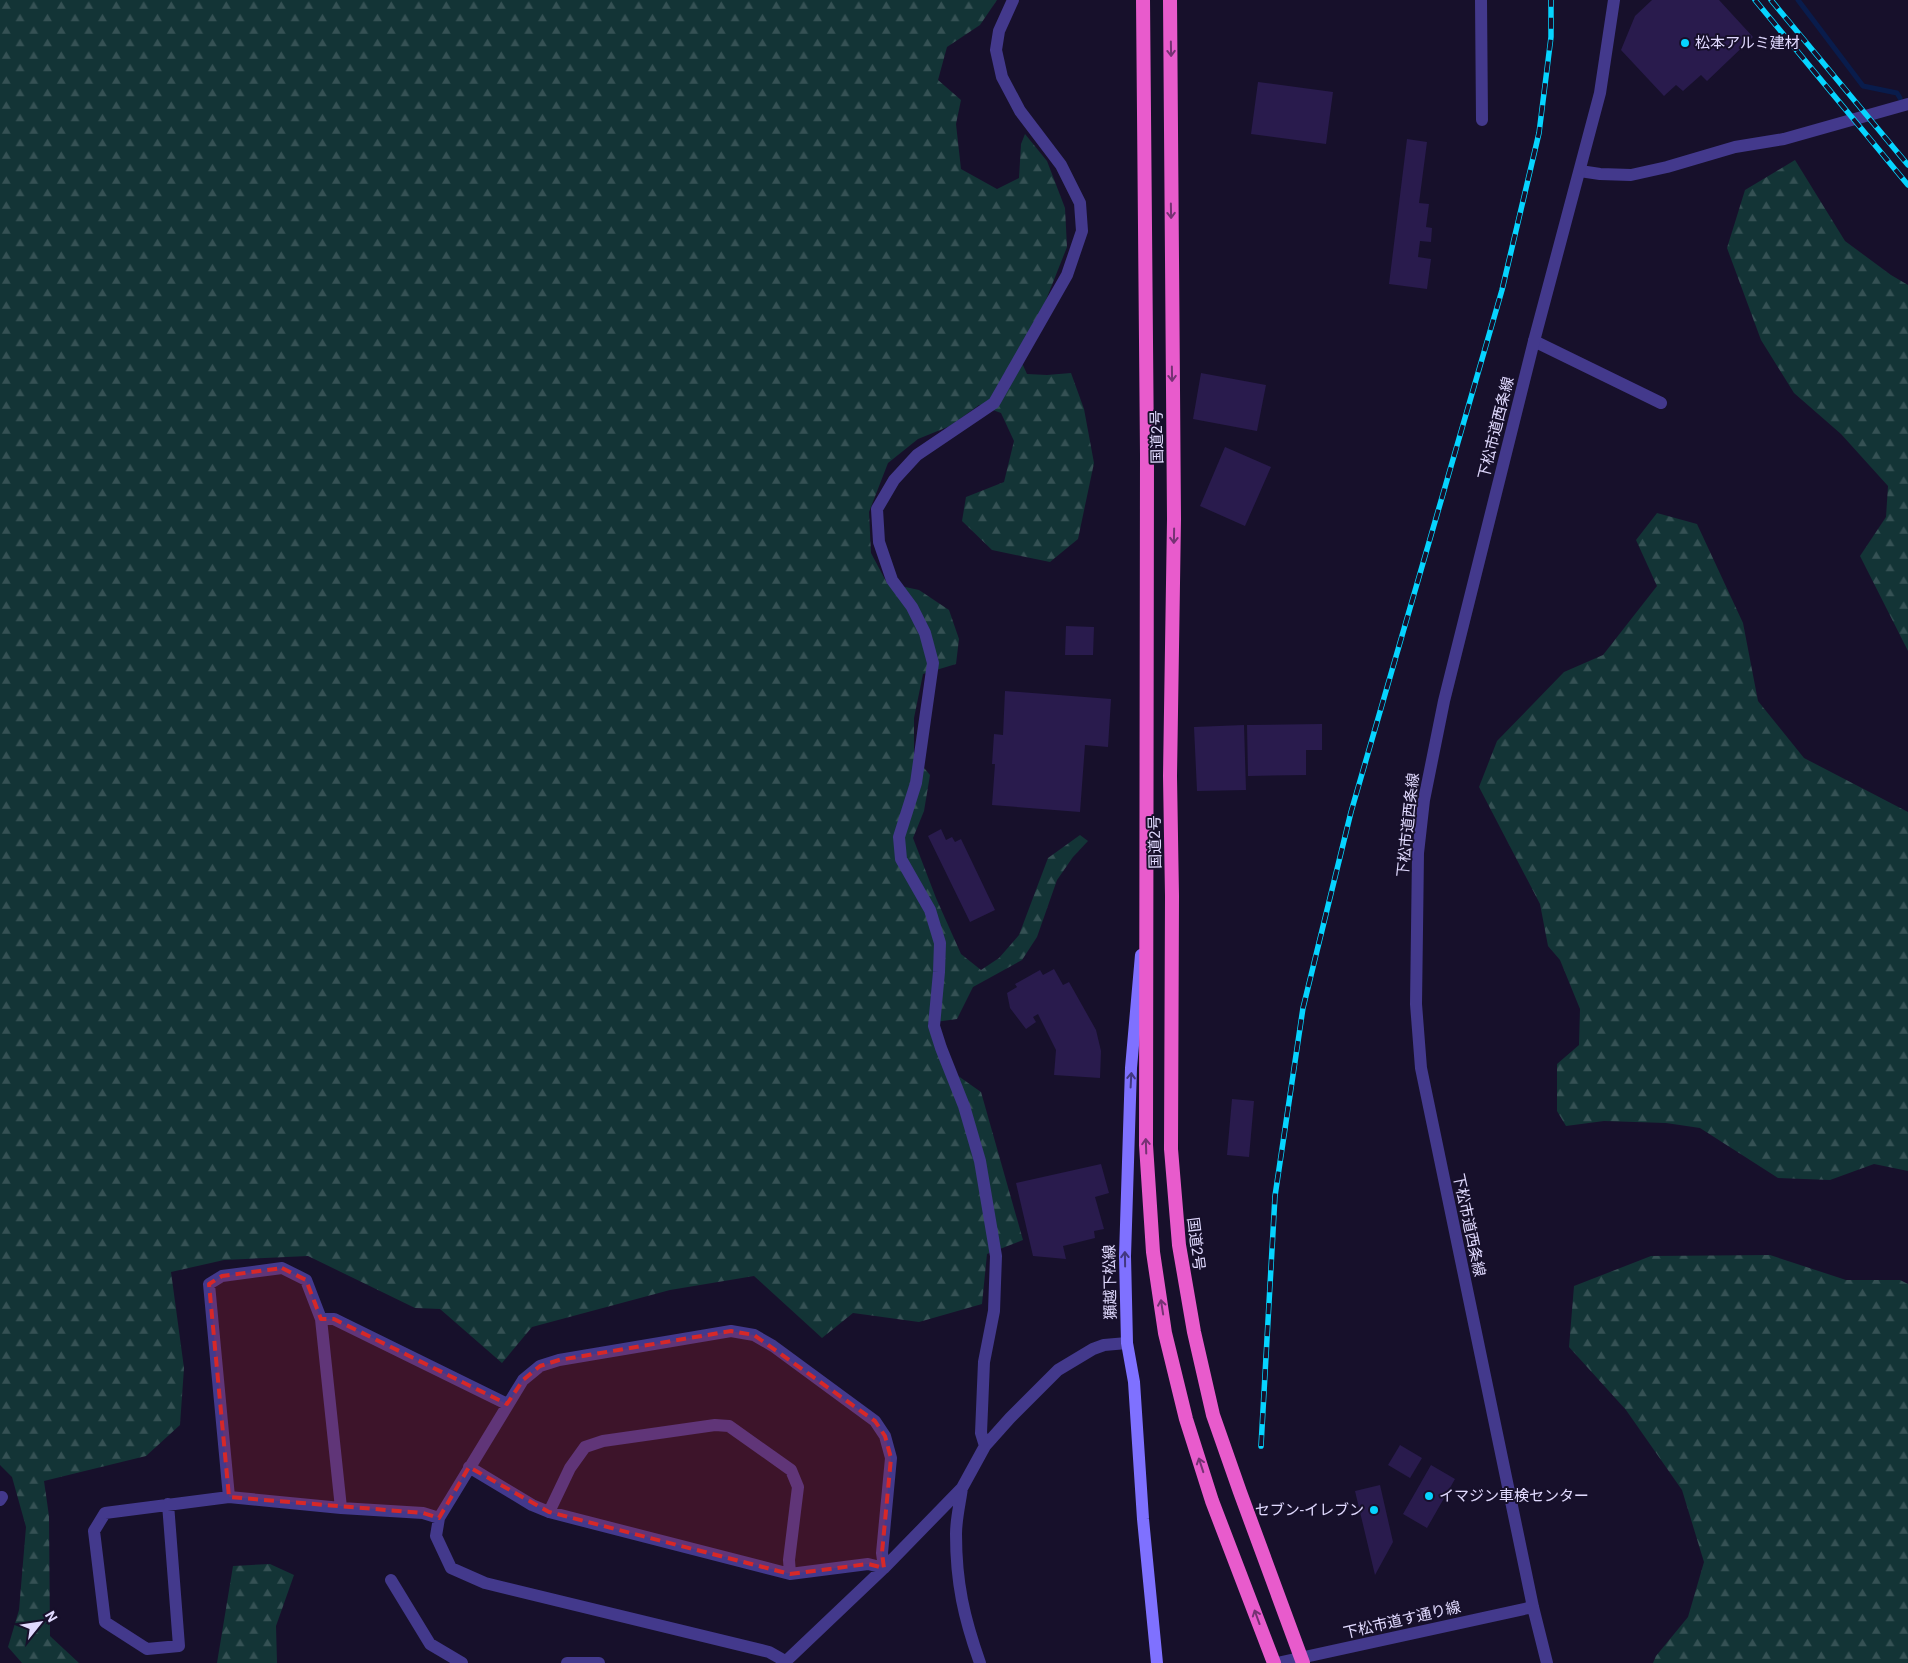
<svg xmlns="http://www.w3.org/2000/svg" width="1908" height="1663" viewBox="0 0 1908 1663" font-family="Roboto,'Noto Sans JP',sans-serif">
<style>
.forest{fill:url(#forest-firs)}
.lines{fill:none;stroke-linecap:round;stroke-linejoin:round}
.stream{stroke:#091c4c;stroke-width:5}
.building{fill:#291b4d}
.minor{stroke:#43398c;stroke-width:12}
.tertiary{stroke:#43398c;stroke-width:12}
.secondary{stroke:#7f71ff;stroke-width:12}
.trunk{stroke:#e85bcc;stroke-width:14}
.rail-casing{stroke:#06d4ff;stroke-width:5.5}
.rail{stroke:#17102b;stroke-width:4;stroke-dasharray:11;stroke-linecap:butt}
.oneway{stroke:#753273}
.oneway2{stroke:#413780}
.marked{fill:#d62828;fill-opacity:0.2;stroke:#d62828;stroke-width:4;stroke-dasharray:10 6;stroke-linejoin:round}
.poi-dot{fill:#06d4ff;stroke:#17102b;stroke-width:2}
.labels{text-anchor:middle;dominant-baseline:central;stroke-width:4;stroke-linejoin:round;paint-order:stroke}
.poi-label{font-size:15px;fill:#e1daff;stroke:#17102b;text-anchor:start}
.street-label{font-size:15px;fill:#e1daff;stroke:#17102b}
</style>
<defs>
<pattern id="forest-firs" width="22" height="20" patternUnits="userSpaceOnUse" patternTransform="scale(1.25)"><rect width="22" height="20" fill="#133436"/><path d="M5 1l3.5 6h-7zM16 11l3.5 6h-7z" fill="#355154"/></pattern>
</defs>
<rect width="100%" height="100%" fill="#17102b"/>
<!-- forest -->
<path class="forest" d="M 0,0 L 997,0 L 980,25 L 947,47 L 938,80 L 961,100 L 956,124 L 961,169 L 997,189 L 1019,178 L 1021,144 L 1025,134 L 1047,161 L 1065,208 L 1067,247 L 1044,305 L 1017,352 L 1027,374 L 1047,375 L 1071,373 L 1084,409 L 1094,463 L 1078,539 L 1050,562 L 992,550 L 962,521 L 966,497 L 1004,482 L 1014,441 L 1001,413 L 979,405 L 950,426 L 918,439 L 888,463 L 869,512 L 871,553 L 887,583 L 919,590 L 949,610 L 959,639 L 956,664 L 923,674 L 914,718 L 914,756 L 930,775 L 924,811 L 913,838 L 936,898 L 961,954 L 981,970 L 999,958 L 1019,935 L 1048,858 L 1080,835 L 1088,841 L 1073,857 L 1057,880 L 1037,937 L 1022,960 L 973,987 L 957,1019 L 928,1023 L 944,1066 L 981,1092 L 1023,1240 L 987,1254 L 982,1304 L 919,1322 L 853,1313 L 822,1338 L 754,1276 L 670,1290 L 532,1327 L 502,1363 L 440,1309 L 415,1308 L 308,1256 L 224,1260 L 171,1272 L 184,1368 L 180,1425 L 146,1456 L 44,1481 L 49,1516 L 50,1636 L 79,1663 L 22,1663 L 8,1647 L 19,1610 L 26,1527 L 12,1477 L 0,1465 Z
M 1795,160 L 1845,241 L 1891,275 L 1908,285 L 1908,651 L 1860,556 L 1886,517 L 1888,486 L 1841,434 L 1794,393 L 1761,340 L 1727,248 L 1745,190 Z
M 1657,513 L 1697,524 L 1743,623 L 1758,701 L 1804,758 L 1908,812 L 1908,1171 L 1874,1164 L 1830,1180 L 1778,1178 L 1700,1128 L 1666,1123 L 1604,1121 L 1566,1126 L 1557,1111 L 1557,1064 L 1579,1045 L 1580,1009 L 1560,960 L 1548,946 L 1540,904 L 1479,787 L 1497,741 L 1564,672 L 1603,655 L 1657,586 L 1636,540 Z
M 1770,1255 L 1846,1280 L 1900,1280 L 1908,1284 L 1908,1663 L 1653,1663 L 1656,1656 L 1688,1617 L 1704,1562 L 1682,1490 L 1626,1410 L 1569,1347 L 1574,1286 L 1651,1256 Z
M 270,1564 L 294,1575 L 276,1626 L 277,1663 L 217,1663 L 233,1566 Z"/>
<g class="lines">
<!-- stream -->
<path class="stream" d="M 1798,0 L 1863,86 L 1897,93 L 1900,98"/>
</g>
<!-- building -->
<path class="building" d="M 1652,0 L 1719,0 L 1753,37 L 1707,81 L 1701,75 L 1683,91 L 1676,85 L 1664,96 L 1621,50 L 1635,16 Z
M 1258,82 L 1333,92 L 1326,144 L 1251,134 Z
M 1407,139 L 1427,142 L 1419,203 L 1429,204 L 1426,227 L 1432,228 L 1431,242 L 1420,241 L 1418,257 L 1431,259 L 1427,289 L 1389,284 Z
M 1201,373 L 1266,385 L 1257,431 L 1193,419 Z
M 1225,447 L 1271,467 L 1245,526 L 1200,506 Z
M 1066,626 L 1094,627 L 1093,655 L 1065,655 Z
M 1005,691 L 1111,699 L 1108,747 L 1085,745 L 1080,812 L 992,805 L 995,764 L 992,764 L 994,734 L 1003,735 Z
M 1322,724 L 1322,750 L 1306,750 L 1306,775 L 1248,776 L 1247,725 Z
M 1244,725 L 1246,790 L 1197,791 L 1194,727 Z
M 941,829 L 946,840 L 952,837 L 955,842 L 961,839 L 995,910 L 970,922 L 928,836 Z
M 1054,969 L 1063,985 L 1069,982 L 1096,1030 L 1101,1051 L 1100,1078 L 1054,1075 L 1056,1050 L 1038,1014 L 1033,1017 L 1036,1022 L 1026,1029 L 1010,1008 L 1007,993 L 1017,987 L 1015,984 L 1040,970 L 1043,975 Z
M 1232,1099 L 1254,1101 L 1249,1157 L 1227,1155 Z
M 1101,1164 L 1109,1193 L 1095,1197 L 1104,1229 L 1094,1231 L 1095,1238 L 1063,1246 L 1066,1259 L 1033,1256 L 1016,1183 Z
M 1400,1445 L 1422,1458 L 1410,1478 L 1388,1465 Z
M 1431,1465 L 1455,1479 L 1427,1528 L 1403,1514 Z
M 1380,1485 L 1393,1542 L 1375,1575 L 1355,1491 Z"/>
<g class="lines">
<!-- minor -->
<path class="minor" d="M 1481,0 L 1482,120
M 1580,171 L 1600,174 L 1631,175 L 1667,167 L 1735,147 L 1784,139 L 1908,104
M 1534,341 L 1661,403
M 321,1319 L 334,1319 L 507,1404
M 985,1446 L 981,1433 L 984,1362 L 994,1311 L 996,1256 L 980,1161 L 964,1106 L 941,1048 L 934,1026 L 939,972 L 940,943 L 930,910 L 901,859 L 899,837 L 916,783 L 933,663 L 925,633 L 912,607 L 892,580 L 879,542 L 877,509 L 894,480 L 917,455 L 994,403 L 1067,275 L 1082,231 L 1080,203 L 1061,165 L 1020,111 L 1002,77 L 996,50 L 999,31 L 1013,0
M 469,1467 L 532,1505 L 549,1512 L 790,1574 L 868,1564 L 884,1568 L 882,1553 L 891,1458 L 885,1436 L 875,1421 L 773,1346 L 754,1335 L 731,1331 L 559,1360 L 540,1366 L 523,1380 L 439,1518 L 436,1536 L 451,1568 L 485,1583 L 769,1652 L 785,1661
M 962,1488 C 960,1503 956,1519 956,1534 C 956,1583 964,1618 980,1663
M 229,1497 L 209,1284 L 222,1276 L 282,1268 L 306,1280 L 321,1319 L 341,1508
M 0,1500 L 2,1497
M 168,1504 L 179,1646 L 147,1649 L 105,1622 L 94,1531 L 105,1513 L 229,1497 L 341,1508 L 423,1513 L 439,1518
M 549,1512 L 570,1468 L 585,1447 L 603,1441 L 715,1425 L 729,1426 L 791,1470 L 798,1487 L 789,1560 L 790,1574
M 391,1580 L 430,1644 L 462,1663
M 784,1663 L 884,1568 L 962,1488 L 985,1446 L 1010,1418 L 1058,1370 L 1093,1349 L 1104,1345 L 1127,1343"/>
<!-- tertiary -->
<path class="tertiary" d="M 567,1663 L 599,1663
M 1277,1663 L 1533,1607
M 1547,1663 L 1533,1607 L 1421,1068 L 1416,1004 L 1417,930 L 1418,853 L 1424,800 L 1444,701 L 1534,341 L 1600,93 L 1614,0"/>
<!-- secondary -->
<path class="secondary" d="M 1141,955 L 1131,1068 L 1125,1256 L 1127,1343 L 1134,1382 L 1143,1519 L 1157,1663"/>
<!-- trunk -->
<path class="trunk" d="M 1143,0 L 1147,455 L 1146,1145 L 1153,1252 L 1165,1333 L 1186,1419 L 1212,1501 L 1274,1663
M 1170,0 L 1174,519 L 1170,776 L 1172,896 L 1171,1149 L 1179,1245 L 1194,1332 L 1213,1415 L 1240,1492 L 1303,1663"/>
<!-- rail casing -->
<g class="rail-casing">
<path id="rail" d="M 1755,0 L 1908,185
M 1771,0 L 1908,165
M 1261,1446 L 1275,1196 L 1303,1008 L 1351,812 L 1502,290 L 1539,133 L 1551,37 L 1551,0"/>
</g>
<!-- rail -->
<use href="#rail" class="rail"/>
</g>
<!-- one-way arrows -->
<defs><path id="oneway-shaft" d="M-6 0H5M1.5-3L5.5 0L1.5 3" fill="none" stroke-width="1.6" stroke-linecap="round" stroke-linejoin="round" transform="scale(1.25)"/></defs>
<g class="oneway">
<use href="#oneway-shaft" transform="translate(1171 49) rotate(89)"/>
<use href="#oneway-shaft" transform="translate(1171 211) rotate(89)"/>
<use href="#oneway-shaft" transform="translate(1172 374) rotate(89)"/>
<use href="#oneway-shaft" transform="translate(1174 536) rotate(91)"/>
<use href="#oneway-shaft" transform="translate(1146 1146) rotate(-92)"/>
<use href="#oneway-shaft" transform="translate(1162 1307) rotate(-99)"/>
<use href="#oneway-shaft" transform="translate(1201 1465) rotate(-108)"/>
<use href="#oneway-shaft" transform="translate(1257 1617) rotate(-110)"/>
</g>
<g class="oneway2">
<use href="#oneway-shaft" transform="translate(1131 1080) rotate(-87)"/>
<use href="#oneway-shaft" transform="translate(1125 1259) rotate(-91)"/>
</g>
<!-- marked area -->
<path class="marked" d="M 282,1268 L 306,1280 L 321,1319 L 334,1319 L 507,1404 L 523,1380 L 540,1366 L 559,1360 L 731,1331 L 754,1335 L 875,1421 L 885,1436 L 891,1458 L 882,1553 L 884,1568 L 868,1564 L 790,1574 L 549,1512 L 469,1467 L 439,1518 L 423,1513 L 229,1497 L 209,1284 L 222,1276 Z"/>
<!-- markers -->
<g class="poi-dot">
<circle cx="1685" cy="43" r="5"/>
<circle cx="1429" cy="1496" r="5"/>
<circle cx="1374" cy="1510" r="5"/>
</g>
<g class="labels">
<!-- poi labels -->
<g class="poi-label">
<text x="1695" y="43">松本アルミ建材</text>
<text x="1439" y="1496">イマジン車検センター</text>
<text x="1364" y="1510" text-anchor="end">セブン-イレブン</text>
</g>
<!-- street labels -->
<g class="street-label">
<text transform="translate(1496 428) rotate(-76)">下松市道西条線</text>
<text transform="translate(1157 437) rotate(-91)">国道2号</text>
<text transform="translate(1408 825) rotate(-84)">下松市道西条線</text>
<text transform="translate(1155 842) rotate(-91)">国道2号</text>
<text transform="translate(1469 1225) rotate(78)">下松市道西条線</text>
<text transform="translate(1196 1244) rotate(83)">国道2号</text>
<text transform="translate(1110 1282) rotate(-91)">獺越下松線</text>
<text transform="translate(1402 1620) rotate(-13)">下松市道す通り線</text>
</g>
</g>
<!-- north arrow -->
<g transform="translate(40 1623) rotate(60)" stroke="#17102b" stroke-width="4" paint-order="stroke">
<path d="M0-4L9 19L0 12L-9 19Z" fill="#e1daff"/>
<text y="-8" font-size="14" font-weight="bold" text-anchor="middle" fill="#e1daff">N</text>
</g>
</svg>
